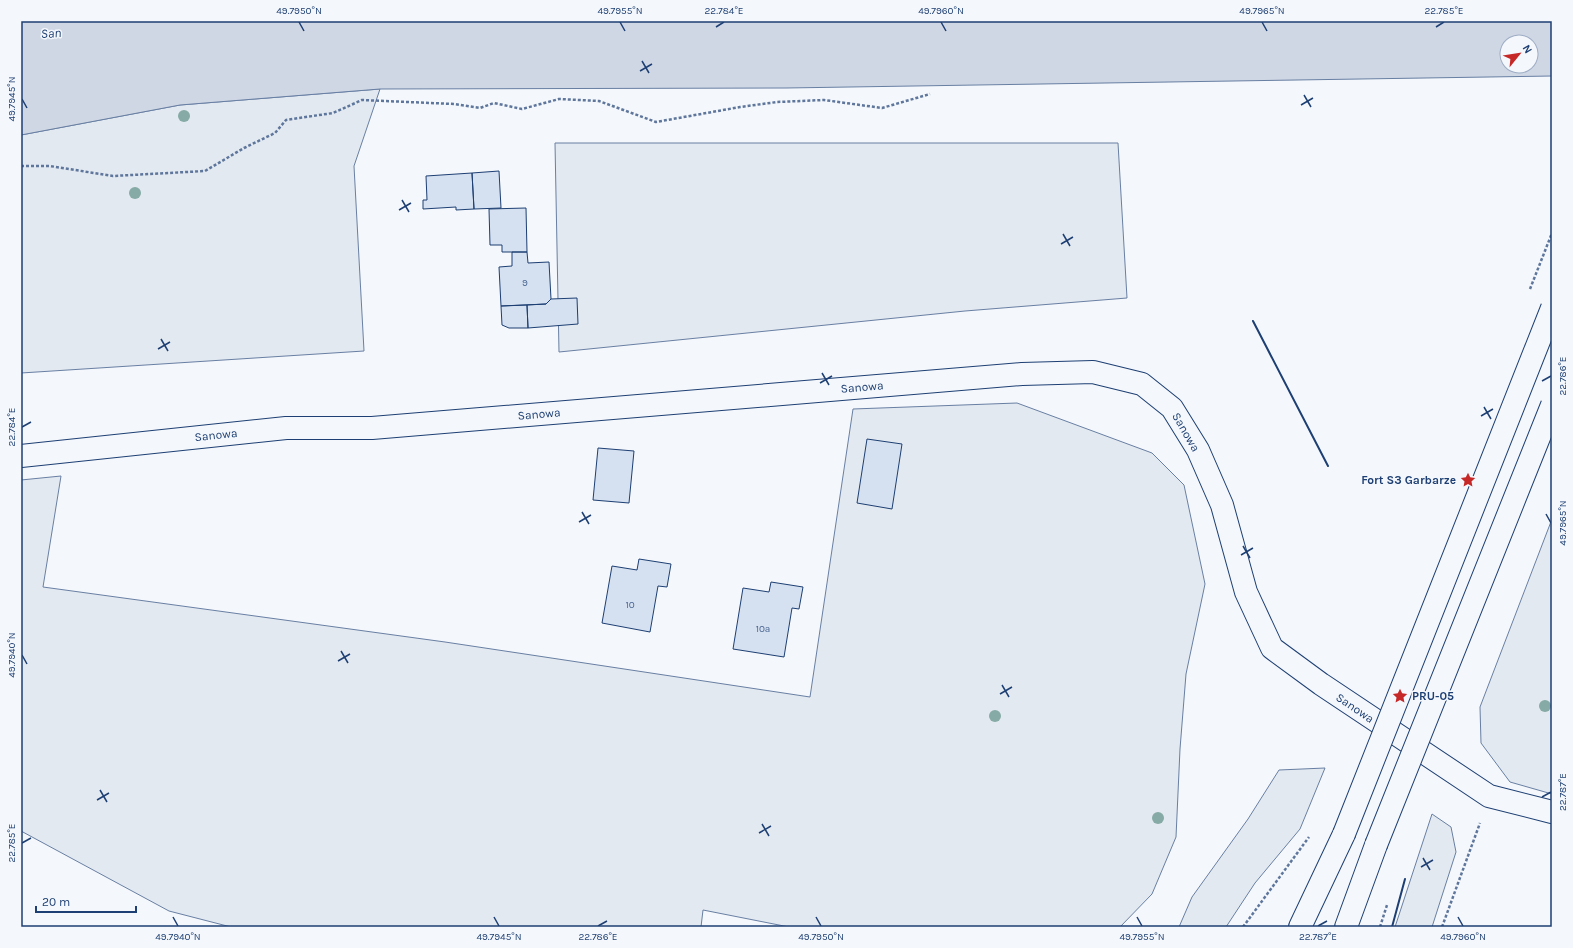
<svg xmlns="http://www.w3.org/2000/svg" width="1573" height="948" viewBox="0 0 1573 948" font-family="Karla,sans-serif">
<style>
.green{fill:#e3e9f0;stroke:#687fa3}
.water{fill:#cfd7e4;stroke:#687fa3;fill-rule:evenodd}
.building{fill:#d5e0f0;stroke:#1d3f73}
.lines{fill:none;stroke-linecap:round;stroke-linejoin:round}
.street-casing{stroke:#1d3f73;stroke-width:24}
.highway-casing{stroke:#1d3f73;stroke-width:24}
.path{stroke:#5e769c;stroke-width:2.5;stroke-dasharray:3 2;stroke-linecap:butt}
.street{stroke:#f4f7fb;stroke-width:22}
.highway{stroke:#f4f7fb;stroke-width:22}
.highway-bridge-casing{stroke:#1d3f73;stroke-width:24;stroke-linecap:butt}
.path-bridge{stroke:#5e769c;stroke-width:2.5;stroke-dasharray:3 2;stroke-linecap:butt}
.highway-bridge{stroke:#f4f7fb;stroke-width:22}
.wall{stroke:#1d3f73;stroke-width:2}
.tree{fill:#86aba6}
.ticks{fill:none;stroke:#1d3f73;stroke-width:1.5}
.labels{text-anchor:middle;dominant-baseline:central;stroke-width:3;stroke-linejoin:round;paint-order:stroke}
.number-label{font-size:10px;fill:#4b6792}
.street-label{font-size:12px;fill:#1d3f73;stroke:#f4f7fb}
.poi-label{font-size:12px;font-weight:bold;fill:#1d3f73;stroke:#f4f7fb;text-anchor:end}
.water-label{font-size:13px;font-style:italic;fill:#1d3f73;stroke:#f4f7fb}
.neatline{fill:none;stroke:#1d3f73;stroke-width:1.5}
.ticks-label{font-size:10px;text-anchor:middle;fill:#1d3f73}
</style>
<rect width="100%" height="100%" fill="#f4f7fb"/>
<!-- green -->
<path class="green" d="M 380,89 L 354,166 L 364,351 L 21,373 L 21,135 L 180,105 Z
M 555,143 L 1118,143 L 1127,298 L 965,311 L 559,352 Z
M 1017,403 L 1152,453 L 1184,485 L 1205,584 L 1186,674 L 1180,749 L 1176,837 L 1152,894 L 1120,927 L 789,927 L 703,910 L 701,927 L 231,927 L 169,911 L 21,831 L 21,480 L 61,476 L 43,587 L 445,642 L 810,697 L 853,409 Z
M 1552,519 L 1552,794 L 1510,782 L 1481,743 L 1480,707 Z
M 1325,768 L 1300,829 L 1255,883 L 1226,927 L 1179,927 L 1192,897 L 1248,819 L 1279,770 Z
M 1432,814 L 1451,827 L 1456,852 L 1432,927 L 1395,927 Z"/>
<!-- water -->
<path class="water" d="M 21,21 L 1552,21 L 1552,76 L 786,88 L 380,89 L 180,105 L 21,135 ZM 1507,42 L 1531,42 L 1531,66 L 1507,66 Z"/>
<!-- building -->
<path class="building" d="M 499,171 L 501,208 L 474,209 L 472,173 Z
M 472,173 L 474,209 L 456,210 L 456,207 L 423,209 L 423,200 L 427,200 L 426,176 Z
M 526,208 L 527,252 L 502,252 L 502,245 L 490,245 L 489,209 Z
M 512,252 L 527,252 L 528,263 L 549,262 L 551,299 L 546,304 L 501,306 L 499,267 L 512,266 Z
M 577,298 L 578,324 L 528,328 L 527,305 L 546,304 L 551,299 Z
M 527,305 L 528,328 L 509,328 L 502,325 L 501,306 Z
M 867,439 L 902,444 L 892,509 L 857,503 Z
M 598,448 L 634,451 L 629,503 L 593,500 Z
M 639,559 L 671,564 L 667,587 L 658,586 L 650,632 L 602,623 L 612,566 L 637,570 Z
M 771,582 L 803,587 L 799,609 L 792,608 L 784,657 L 733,649 L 743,588 L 769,592 Z"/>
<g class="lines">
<!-- street casing -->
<g class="street-casing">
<path id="street" d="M 21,456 L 286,428 L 372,428 L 1022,374 L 1093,372 L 1142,384 L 1172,408 L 1198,450 L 1222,505 L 1246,592 L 1272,648 L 1321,684 L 1489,796 L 1552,812"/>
</g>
<!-- highway casing -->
<g class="highway-casing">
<path id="highway" d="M 1300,927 L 1344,834
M 1346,927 L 1376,845"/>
</g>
<!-- path -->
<path class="path" d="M 21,166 L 50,166 L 113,176 L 205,171 L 244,148 L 275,133 L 286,120 L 333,113 L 362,100 L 454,104 L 480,108 L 494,103 L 522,109 L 559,99 L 599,101 L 656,122 L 740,107 L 777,102 L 824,100 L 882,108 L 930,94
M 1243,927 L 1309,837
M 1380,927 L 1387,905
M 1442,927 L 1480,823"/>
<!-- street -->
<use href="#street" class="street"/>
<!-- highway -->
<use href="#highway" class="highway"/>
<!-- highway-bridge casing -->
<g class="highway-bridge-casing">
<path id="highway-bridge" d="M 1344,834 L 1552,308
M 1376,845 L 1552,405"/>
</g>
<!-- path-bridge -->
<path class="path-bridge" d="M 1530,289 L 1552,233"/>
<!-- highway-bridge -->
<use href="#highway-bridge" class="highway-bridge"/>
<!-- wall -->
<path class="wall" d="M 1253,321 L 1328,466
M 1392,927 L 1405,879"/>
</g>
<!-- trees -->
<g class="tree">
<circle cx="184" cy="116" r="6"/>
<circle cx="135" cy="193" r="6"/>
<circle cx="1545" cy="706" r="6"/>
<circle cx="995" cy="716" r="6"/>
<circle cx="1158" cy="818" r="6"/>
</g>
<!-- ticks -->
<path class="ticks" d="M 299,22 L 304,31M 620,22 L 625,31M 941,22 L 946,31M 1262,22 L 1267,31M 716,27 L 724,22M 1436,27 L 1444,22M 642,61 L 649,73M 640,71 L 652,64M 1304,95 L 1311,107M 22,99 L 27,108M 1301,105 L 1313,98M 402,200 L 409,212M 399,210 L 411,203M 1063,234 L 1070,246M 1061,244 L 1073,237M 161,339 L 168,351M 158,349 L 170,342M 822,373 L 829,385M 1542,381 L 1551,376M 820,383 L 832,376M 1484,407 L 1491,419M 1481,416 L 1493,409M 22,427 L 31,422M 582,512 L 589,524M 1546,514 L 1551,523M 579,522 L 591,515M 1243,546 L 1250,558M 1241,555 L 1253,548M 341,651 L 348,663M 22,655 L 27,664M 338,661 L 350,654M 1002,685 L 1009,697M 1000,694 L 1012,687M 100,790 L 107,802M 1542,797 L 1551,792M 97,800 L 109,793M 762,824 L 769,836M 759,833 L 771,826M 22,843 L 31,838M 1423,858 L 1430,870M 1421,867 L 1433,860M 173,917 L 178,926M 494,917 L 499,926M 816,917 L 821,926M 1137,917 L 1142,926M 1458,917 L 1463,926M 598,926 L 607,921M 1318,926 L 1327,921"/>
<!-- icons -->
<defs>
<g id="sight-bare" transform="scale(1.2)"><path d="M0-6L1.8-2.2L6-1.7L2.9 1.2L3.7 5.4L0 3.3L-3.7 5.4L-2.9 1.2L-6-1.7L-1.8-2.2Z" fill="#c62828" stroke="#f4f7fb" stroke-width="2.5" paint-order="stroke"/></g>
</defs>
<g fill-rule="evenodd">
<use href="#sight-bare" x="1468" y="480"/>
<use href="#sight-bare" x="1400" y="696"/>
</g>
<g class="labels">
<!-- number labels -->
<g class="number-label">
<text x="525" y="283">9</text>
<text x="630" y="605">10</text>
<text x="763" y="629">10a</text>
</g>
<!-- street labels -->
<g class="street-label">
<text transform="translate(862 387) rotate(-5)">Sanowa</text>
<text transform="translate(539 414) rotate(-5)">Sanowa</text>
<text transform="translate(1186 432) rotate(60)">Sanowa</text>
<text transform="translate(216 435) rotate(-6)">Sanowa</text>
<text transform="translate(1355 708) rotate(34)">Sanowa</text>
</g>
<!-- poi labels -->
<g class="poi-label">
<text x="1456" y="480">Fort S3 Garbarze</text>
<text x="1412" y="696" text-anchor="start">PRU-05</text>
</g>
<!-- water labels -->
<g class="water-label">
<text transform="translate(51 33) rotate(-3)">San</text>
</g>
</g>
<!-- border -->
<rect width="1573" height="948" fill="none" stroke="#f4f7fb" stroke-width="44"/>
<!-- north arrow -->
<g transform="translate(1519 54) rotate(60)"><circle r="19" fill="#f4f7fb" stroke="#9eadc5"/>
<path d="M0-3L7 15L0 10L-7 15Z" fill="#c62828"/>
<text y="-6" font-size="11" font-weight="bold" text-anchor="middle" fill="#1d3f73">N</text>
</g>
<!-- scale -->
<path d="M36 906v6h100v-6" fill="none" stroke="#1d3f73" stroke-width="2"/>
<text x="42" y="906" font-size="12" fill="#1d3f73" stroke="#f4f7fb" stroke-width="3" paint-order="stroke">20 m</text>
<rect x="22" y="22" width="1529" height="904" class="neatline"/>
<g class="ticks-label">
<text x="299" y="14">49.7950°N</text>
<text x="620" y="14">49.7955°N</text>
<text x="724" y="14">22.784°E</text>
<text x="941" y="14">49.7960°N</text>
<text x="1262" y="14">49.7965°N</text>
<text x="1444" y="14">22.785°E</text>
<text transform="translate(11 99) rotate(-90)" y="4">49.7945°N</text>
<text transform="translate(1562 376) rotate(-90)" y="4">22.786°E</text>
<text transform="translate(11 427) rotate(-90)" y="4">22.784°E</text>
<text transform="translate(1562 523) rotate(-90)" y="4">49.7965°N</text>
<text transform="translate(11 655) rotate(-90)" y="4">49.7940°N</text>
<text transform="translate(1562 792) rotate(-90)" y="4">22.787°E</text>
<text transform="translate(11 843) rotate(-90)" y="4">22.785°E</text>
<text x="178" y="940">49.7940°N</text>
<text x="499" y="940">49.7945°N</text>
<text x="598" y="940">22.786°E</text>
<text x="821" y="940">49.7950°N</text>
<text x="1142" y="940">49.7955°N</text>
<text x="1318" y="940">22.787°E</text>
<text x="1463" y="940">49.7960°N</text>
</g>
</svg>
